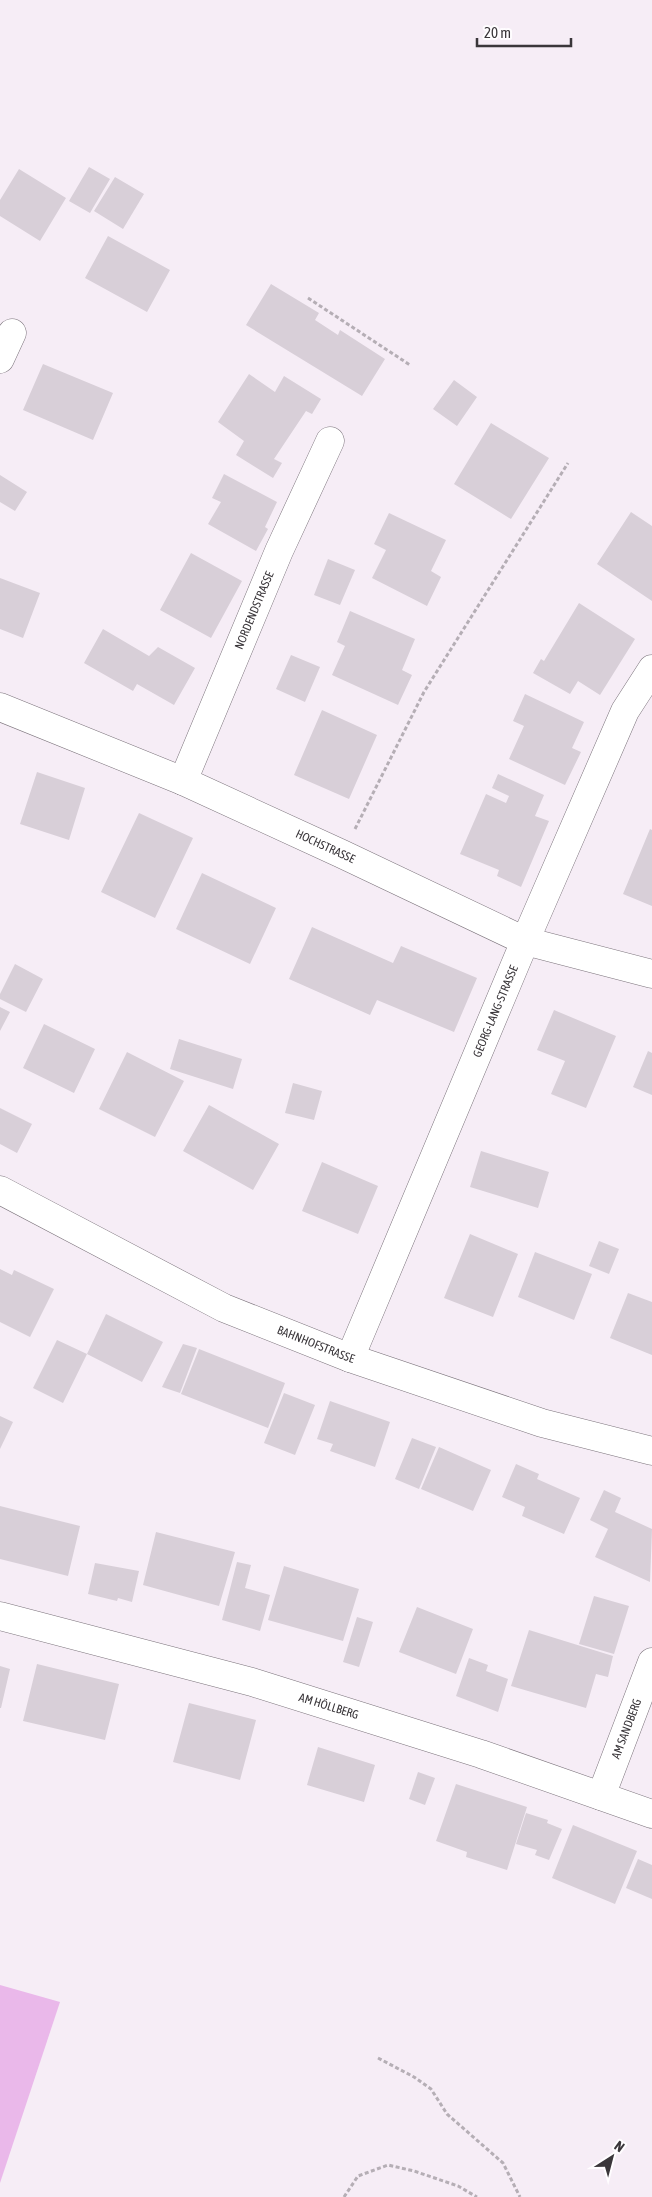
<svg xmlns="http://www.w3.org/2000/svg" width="652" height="2197" viewBox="0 0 652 2197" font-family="'Asap Condensed',sans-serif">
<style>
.green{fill:#eab8ea}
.building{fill:#d8cfd8}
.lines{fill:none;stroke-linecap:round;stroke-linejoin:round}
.minor-casing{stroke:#7c747c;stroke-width:29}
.path{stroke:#b5aeb5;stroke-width:3;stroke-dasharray:4 2.5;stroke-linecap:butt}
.minor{stroke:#fff;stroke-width:28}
.labels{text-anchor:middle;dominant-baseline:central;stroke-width:4;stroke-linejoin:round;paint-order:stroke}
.street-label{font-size:12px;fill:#3a363a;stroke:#fffdff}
</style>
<rect width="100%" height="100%" fill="#f6edf6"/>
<!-- green -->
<path class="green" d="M 0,1985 L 60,2002 L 0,2183 Z"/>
<!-- building -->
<path class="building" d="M 89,167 L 110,179 L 90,213 L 69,201 Z
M 19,169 L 66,198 L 40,241 L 0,216 L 0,200 Z
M 115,177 L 144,194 L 123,229 L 94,211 Z
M 108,236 L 170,270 L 147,312 L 85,278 Z
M 271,284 L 319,313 L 315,320 L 338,335 L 340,330 L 385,359 L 362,396 L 246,325 Z
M 43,364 L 113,393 L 93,440 L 23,410 Z
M 249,374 L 275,392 L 284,376 L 321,399 L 312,414 L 306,411 L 274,459 L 282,463 L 273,478 L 236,455 L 244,441 L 218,422 Z
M 454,380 L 477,397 L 457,426 L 433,409 Z
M 491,423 L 549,458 L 511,519 L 454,484 Z
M 224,474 L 277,502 L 265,527 L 268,529 L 256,551 L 208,524 L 221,502 L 212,498 Z
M 0,475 L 27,492 L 15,511 L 0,502 Z
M 631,512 L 652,526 L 652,601 L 597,564 Z
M 389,513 L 446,540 L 431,571 L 441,577 L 427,606 L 372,578 L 386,550 L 374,544 Z
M 191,553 L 242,581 L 211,638 L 160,610 Z
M 328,559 L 355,570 L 340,605 L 314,595 Z
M 0,578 L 40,593 L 23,638 L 0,629 Z
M 579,603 L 635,639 L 600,695 L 578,681 L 570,694 L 533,673 L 541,659 L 544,661 Z
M 350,611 L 415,639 L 402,670 L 412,675 L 398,705 L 332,675 L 345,646 L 337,642 Z
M 103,629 L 149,656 L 158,647 L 195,668 L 174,705 L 137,684 L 133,691 L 84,663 Z
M 291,655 L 320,667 L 305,702 L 276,689 Z
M 525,694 L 584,722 L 572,748 L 581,752 L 565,785 L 509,759 L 524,726 L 513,721 Z
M 322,710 L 377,735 L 349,799 L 294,775 Z
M 37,772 L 85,788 L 69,840 L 20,824 Z
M 498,774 L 544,795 L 535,816 L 549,821 L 521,887 L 497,876 L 499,870 L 460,854 L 486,794 L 506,803 L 509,796 L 492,788 Z
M 139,813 L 193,838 L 155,918 L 101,892 Z
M 650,829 L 652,830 L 652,906 L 623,894 Z
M 202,873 L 276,908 L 250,964 L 176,929 Z
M 312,927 L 393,963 L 401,946 L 477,978 L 454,1032 L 377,1000 L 370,1015 L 289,979 Z
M 15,964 L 43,979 L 26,1012 L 0,999 L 0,994 Z
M 0,1007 L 10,1012 L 0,1031 Z
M 554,1010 L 616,1036 L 586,1108 L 551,1094 L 565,1061 L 537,1050 Z
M 44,1024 L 95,1049 L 74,1093 L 23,1068 Z
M 179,1039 L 242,1059 L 233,1089 L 170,1069 Z
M 648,1051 L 652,1053 L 652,1095 L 633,1087 Z
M 127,1052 L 184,1081 L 155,1137 L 99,1109 Z
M 293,1083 L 322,1091 L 314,1120 L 285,1113 Z
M 209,1105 L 279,1144 L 253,1190 L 183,1151 Z
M 0,1108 L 32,1124 L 17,1153 L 0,1144 Z
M 481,1151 L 549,1172 L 538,1208 L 470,1187 Z
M 322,1162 L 378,1186 L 358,1234 L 302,1211 Z
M 470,1234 L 518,1254 L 493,1317 L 444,1298 Z
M 599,1241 L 619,1249 L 609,1274 L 589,1266 Z
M 535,1252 L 592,1274 L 574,1320 L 518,1297 Z
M 0,1269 L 12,1275 L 14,1270 L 54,1289 L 30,1337 L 0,1322 Z
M 628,1293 L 652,1302 L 652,1355 L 610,1338 Z
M 106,1314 L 163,1342 L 142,1382 L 87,1354 Z
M 57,1340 L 87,1354 L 63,1403 L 33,1388 Z
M 183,1344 L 197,1348 L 180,1393 L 162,1387 Z
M 199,1349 L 285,1383 L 268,1428 L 181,1394 Z
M 284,1393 L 315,1405 L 295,1455 L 264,1443 Z
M 330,1401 L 390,1422 L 375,1467 L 330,1451 L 333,1444 L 317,1439 Z
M 0,1416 L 13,1422 L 0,1449 Z
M 412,1438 L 436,1447 L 419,1489 L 395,1479 Z
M 439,1447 L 491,1470 L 473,1511 L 421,1489 Z
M 516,1464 L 539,1474 L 537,1479 L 580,1498 L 564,1534 L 522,1516 L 525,1507 L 502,1497 Z
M 604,1490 L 621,1498 L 615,1512 L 652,1529 L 650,1582 L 595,1557 L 608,1529 L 590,1520 Z
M 0,1506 L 80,1526 L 68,1576 L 0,1559 Z
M 156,1532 L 235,1552 L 219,1606 L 143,1585 Z
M 237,1562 L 251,1565 L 245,1588 L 270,1595 L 260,1631 L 222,1620 Z
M 95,1563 L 139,1571 L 132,1602 L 118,1598 L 117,1601 L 88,1594 Z
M 284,1566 L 359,1589 L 343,1641 L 268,1620 Z
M 594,1596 L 629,1606 L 614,1654 L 579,1644 Z
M 417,1607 L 473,1629 L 456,1674 L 399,1652 Z
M 357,1617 L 373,1622 L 359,1667 L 343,1662 Z
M 529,1630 L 613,1656 L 608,1677 L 596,1674 L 586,1708 L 511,1686 Z
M 469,1658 L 488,1665 L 486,1671 L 508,1679 L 498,1712 L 456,1696 Z
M 37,1664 L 119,1684 L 105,1740 L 23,1721 Z
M 0,1666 L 10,1669 L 1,1708 L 0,1708 Z
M 189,1703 L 256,1720 L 240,1780 L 173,1762 Z
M 318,1747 L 375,1765 L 364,1802 L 307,1785 Z
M 418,1772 L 435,1778 L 425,1805 L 409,1799 Z
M 456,1784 L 527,1807 L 507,1870 L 466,1857 L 467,1852 L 436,1841 Z
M 526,1813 L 548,1820 L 547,1823 L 562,1829 L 549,1860 L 535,1855 L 537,1850 L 516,1844 Z
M 573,1825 L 637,1851 L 615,1904 L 552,1878 Z
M 638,1859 L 652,1865 L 652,1899 L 626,1888 Z"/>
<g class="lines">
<!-- minor casing -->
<g class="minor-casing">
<g id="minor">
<path d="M 0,359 L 12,333"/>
<path id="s1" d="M 0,707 L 183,781 L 342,854 L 525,941 L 652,974"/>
<path id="s2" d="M 183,781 L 279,551 L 330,441"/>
<path id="s3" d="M 0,1190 L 224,1308 L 350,1358 L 542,1423 L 652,1451"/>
<path id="s4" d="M 350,1358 L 525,941 L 625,711 L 652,669"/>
<path id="s5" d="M 0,1616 L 252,1682 L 481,1754 L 652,1814"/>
<path id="s6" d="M 601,1796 L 652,1662"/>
</g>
</g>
<!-- path -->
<path class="path" d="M 308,298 L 410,365
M 355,829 L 424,692 L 568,463
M 378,2058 L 414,2077 L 431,2089 L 447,2114 L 503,2163 L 520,2197
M 344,2197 L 358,2176 L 388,2165 L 414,2171 L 458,2186 L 477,2197"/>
<!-- minor -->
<use href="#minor" class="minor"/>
</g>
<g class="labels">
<!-- street labels -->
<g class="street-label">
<text stroke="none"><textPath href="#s2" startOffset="185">NORDENDSTRASSE</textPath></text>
<text stroke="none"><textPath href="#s1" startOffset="354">HOCHSTRASSE</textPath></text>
<text stroke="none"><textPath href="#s4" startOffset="376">GEORG-LANG-STRASSE</textPath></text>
<text stroke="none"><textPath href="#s3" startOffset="352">BAHNHOFSTRASSE</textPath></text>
<text stroke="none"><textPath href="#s5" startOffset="341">AM HÖLLBERG</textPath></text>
<text stroke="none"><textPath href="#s6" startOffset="72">AM SANDBERG</textPath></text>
</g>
</g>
<!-- north arrow -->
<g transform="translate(612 2157) rotate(36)" stroke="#fffdff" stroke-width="4" paint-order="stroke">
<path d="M0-4L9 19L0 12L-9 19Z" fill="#3a363a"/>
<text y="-8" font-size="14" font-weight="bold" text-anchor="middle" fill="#3a363a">N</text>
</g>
<!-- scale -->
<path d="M477 38v8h94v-8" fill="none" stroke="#3a363a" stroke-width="2.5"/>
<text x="484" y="38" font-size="15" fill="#3a363a" stroke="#fffdff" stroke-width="4" paint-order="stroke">20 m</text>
</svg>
